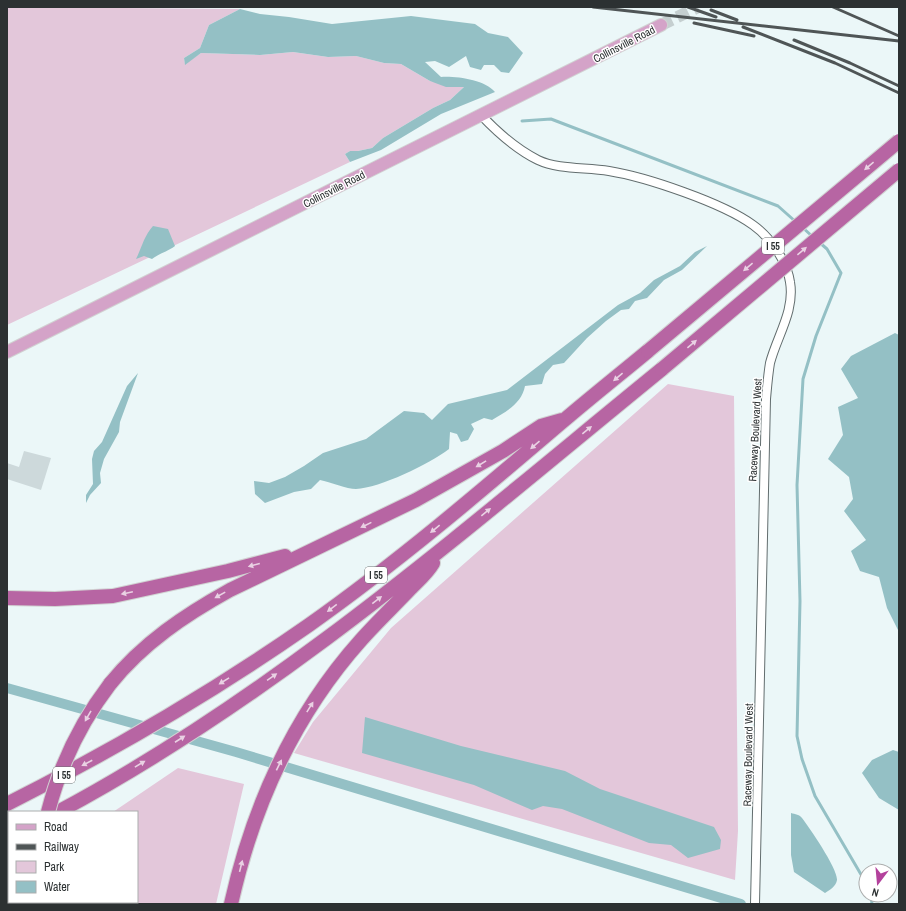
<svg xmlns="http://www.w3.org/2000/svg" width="906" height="911" viewBox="0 0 906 911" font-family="'Archivo Narrow',sans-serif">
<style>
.green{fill:#e3c7da}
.water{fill:#94c0c5}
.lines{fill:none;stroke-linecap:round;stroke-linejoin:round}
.stream{stroke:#94c0c5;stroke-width:3}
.canal{stroke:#94c0c5;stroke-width:10}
.building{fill:#cdd9db}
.primary-tunnel{stroke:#c5cfd0;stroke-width:12;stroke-dasharray:12 6;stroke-linecap:butt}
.street-casing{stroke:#626d6e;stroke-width:10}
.primary-casing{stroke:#d1d2d2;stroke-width:14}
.highway-casing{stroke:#d1d2d2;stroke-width:16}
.street{stroke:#fff;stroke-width:8}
.primary{stroke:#d4a3c8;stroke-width:12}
.highway{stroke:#b765a3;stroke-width:14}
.rail{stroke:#4f5556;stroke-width:3}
.highway-bridge-casing{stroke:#d1d2d2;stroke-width:16;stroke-linecap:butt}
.highway-bridge{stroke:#b765a3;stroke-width:14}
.oneway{fill:#e9d1e3}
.labels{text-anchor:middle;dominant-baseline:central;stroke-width:3;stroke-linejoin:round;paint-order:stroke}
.shield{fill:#fff;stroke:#6b6f70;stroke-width:1}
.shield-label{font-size:10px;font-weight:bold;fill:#2c3132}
.street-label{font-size:11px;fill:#2c3132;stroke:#fff}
</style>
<rect width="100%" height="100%" fill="#ebf7f8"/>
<!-- green -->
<path class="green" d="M 7,7 L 240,9 L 209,25 L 200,48 L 184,58 L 185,64 L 201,53 L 260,55 L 293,52 L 328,57 L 356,56 L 384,63 L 401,64 L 430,81 L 464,87 L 450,100 L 433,108 L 383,138 L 372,148 L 358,151 L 350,151 L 345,154 L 350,162 L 7,325 Z
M 668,384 L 734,396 L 738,831 L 735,880 L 294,753 L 313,722 L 391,628 Z
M 178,768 L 244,784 L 216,904 L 57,904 L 58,902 L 137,902 L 137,812 L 113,812 Z"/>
<!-- water -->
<path class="water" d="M 240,9 L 260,14 L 289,17 L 332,24 L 411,16 L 475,24 L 488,33 L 508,37 L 523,53 L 509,73 L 501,72 L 494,65 L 484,65 L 481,70 L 470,67 L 466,56 L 449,67 L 435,61 L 425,62 L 441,77 C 457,76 485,80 495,92 L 441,114 L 381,150 L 350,162 L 345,154 L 350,151 L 358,151 L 372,148 L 383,138 L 433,108 L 450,100 L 464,87 L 446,87 L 430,81 L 401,64 L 384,63 L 356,56 L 328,57 L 293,52 L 260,55 L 201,53 L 185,65 L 184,58 L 200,48 L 209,25 Z
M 153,226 L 168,229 L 175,246 C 167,252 160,253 152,259 L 144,256 L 136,259 C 142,247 144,236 153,226 Z
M 707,246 L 682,270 L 664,280 L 647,298 L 635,301 L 629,309 L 621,310 L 606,321 L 587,338 L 564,363 L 553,365 L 545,374 L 542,384 L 525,386 C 522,403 506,412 492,420 L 484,418 L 471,424 L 474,429 L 468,440 L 461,442 L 457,434 L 450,432 L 449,449 C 429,464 380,488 356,489 C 347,489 330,482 320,480 L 311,489 L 294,492 L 265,503 L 255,494 L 254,481 L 269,483 L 285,477 L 304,466 L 323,453 L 366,439 L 404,411 L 424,413 L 432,420 L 448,404 L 507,390 L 618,305 L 640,293 L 654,280 L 680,266 L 695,252 Z
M 895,333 L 899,335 L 899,638 L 898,630 L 887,608 L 879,577 L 860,571 L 851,551 L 866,540 L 844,511 L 853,499 L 849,477 L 828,459 L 843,435 L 838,407 L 858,398 L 841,369 L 851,356 Z
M 138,373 L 120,422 L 119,432 L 104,459 L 100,473 L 101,483 L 90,495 L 86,503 L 86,495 L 93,484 L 92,459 L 94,451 L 102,442 L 127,386 Z
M 365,717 L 461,746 L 565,771 L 600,789 L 714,827 L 721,840 L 720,849 L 688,858 L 671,845 L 649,843 L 562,809 L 543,806 L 532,810 L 474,785 L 362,753 Z
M 893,750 L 899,752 L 899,810 L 879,798 L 862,773 L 872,760 Z
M 791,813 C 795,814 800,815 802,818 C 809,827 838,869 837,880 C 836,886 830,890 825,893 L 794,872 L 791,855 Z"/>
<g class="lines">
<!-- stream -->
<path class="stream" d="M 522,121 L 551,119 L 778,206 L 796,222
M 802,227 L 813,237
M 819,242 L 827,249 L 841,273 L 816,336 L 803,379 L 797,485 L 800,601 L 797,736 L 802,759 L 815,796 L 866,883
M 871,895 L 872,904"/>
<!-- canal -->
<path class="canal" d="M 7,688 L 236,752 L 741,904"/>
</g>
<!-- building -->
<path class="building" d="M 24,451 L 51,458 L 41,490 L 7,479 L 7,463 L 19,467 Z"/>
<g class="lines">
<!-- primary-tunnel -->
<path class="primary-tunnel" d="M 661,25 L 698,7"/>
<!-- street casing -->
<g class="street-casing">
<path id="street" d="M 481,115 C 498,133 516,149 538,160 C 559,170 586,167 609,171 C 646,177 723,203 753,225 C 770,237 787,261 790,282 C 795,311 777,336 770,363 C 768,375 767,388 766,399 L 755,904"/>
</g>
<!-- primary casing -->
<g class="primary-casing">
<path id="primary" d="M 7,352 L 661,25"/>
</g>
<!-- highway casing -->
<g class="highway-casing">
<path id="highway" d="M 7,598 L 55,599 L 113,596 L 228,571 L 285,556
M 110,684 C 143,643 185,615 230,590 L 416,500 L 503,451 L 541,426 L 562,420
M 7,804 C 112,751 213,692 309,625 C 398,562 480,492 562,422 C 590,398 619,375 648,351
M 58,812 C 279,694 469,526 662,369
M 7,839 L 9,838
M 37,904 L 37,902
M 231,904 C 253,806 294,715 361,640 C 377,622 395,605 411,588 C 419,580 428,572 433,563"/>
</g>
<!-- street -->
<use href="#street" class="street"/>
<!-- primary -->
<use href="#primary" class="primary"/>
<!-- highway -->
<use href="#highway" class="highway"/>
<!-- rail -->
<path class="rail" d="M 593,7 L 899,41
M 688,7 L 716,17
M 833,7 L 899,36
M 711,10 L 737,20
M 694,23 L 754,36
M 743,27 L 835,63 L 899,93
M 794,40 L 850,63 L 899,86"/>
<!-- highway-bridge casing -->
<g class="highway-bridge-casing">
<path id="highway-bridge" d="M 648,351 L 899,141
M 662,369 L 899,170
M 48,812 C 60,765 81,722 110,684"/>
</g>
<!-- highway-bridge -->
<use href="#highway-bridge" class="highway-bridge"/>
</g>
<!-- one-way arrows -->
<defs><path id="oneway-solid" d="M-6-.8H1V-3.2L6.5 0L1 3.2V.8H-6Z"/></defs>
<g class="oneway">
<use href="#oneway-solid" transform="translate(869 166) rotate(140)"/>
<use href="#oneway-solid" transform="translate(802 251) rotate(-40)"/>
<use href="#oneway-solid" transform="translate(748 267) rotate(140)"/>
<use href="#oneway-solid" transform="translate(692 344) rotate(-40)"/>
<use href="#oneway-solid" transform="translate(618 377) rotate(140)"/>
<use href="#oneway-solid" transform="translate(587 430) rotate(-39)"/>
<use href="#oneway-solid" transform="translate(535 445) rotate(139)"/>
<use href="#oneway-solid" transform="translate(481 464) rotate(149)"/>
<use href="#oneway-solid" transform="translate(486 512) rotate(-39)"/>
<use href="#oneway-solid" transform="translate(366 525) rotate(154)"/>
<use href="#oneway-solid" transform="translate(435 529) rotate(141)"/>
<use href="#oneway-solid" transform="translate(254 565) rotate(165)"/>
<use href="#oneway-solid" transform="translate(127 593) rotate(168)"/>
<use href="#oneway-solid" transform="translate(220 595) rotate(151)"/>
<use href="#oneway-solid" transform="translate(377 600) rotate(-38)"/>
<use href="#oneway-solid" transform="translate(332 608) rotate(143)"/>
<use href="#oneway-solid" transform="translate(272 677) rotate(-35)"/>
<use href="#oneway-solid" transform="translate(224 681) rotate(148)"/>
<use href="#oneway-solid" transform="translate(310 707) rotate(-58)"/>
<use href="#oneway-solid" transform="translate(88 716) rotate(120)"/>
<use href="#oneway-solid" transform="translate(180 739) rotate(-33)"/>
<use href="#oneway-solid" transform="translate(87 763) rotate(152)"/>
<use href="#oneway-solid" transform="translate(140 764) rotate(-31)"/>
<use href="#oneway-solid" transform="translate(279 765) rotate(-64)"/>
<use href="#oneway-solid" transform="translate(241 866) rotate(-76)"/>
</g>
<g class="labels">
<!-- shield labels -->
<g class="shield">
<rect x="762" y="238" width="22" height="16" rx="3"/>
<rect x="365" y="567" width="22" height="16" rx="3"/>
<rect x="53" y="767" width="22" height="16" rx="3"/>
</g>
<g class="shield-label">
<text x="773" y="246">I 55</text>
<text x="376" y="575">I 55</text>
<text x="64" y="775">I 55</text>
</g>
<!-- street labels -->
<g class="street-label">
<text transform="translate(624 44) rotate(-27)">Collinsville Road</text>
<text transform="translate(334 189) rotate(-27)">Collinsville Road</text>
<text transform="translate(755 430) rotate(-87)">Raceway Boulevard West</text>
<text transform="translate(748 755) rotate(-89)">Raceway Boulevard West</text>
</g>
</g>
<!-- border -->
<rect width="906" height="911" fill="none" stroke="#2c3132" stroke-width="16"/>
<!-- legend -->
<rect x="8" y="811" width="130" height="92" fill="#ffffff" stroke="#abadad"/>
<rect x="16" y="824" width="20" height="6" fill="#d4a3c8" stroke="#abadad"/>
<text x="44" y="831" font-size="12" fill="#2c3132">Road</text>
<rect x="16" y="844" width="20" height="6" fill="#4f5556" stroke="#abadad"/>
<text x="44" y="851" font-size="12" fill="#2c3132">Railway</text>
<rect x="16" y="861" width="20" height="12" fill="#e3c7da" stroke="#abadad"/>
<text x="44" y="871" font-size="12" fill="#2c3132">Park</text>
<rect x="16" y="881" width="20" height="12" fill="#94c0c5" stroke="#abadad"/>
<text x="44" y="891" font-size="12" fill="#2c3132">Water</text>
<!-- north arrow -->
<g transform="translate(878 883) rotate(196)"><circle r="19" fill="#ffffff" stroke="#abadad"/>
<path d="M0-3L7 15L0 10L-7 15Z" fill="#b3419c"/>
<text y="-6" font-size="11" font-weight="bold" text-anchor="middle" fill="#2c3132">N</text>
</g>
</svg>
